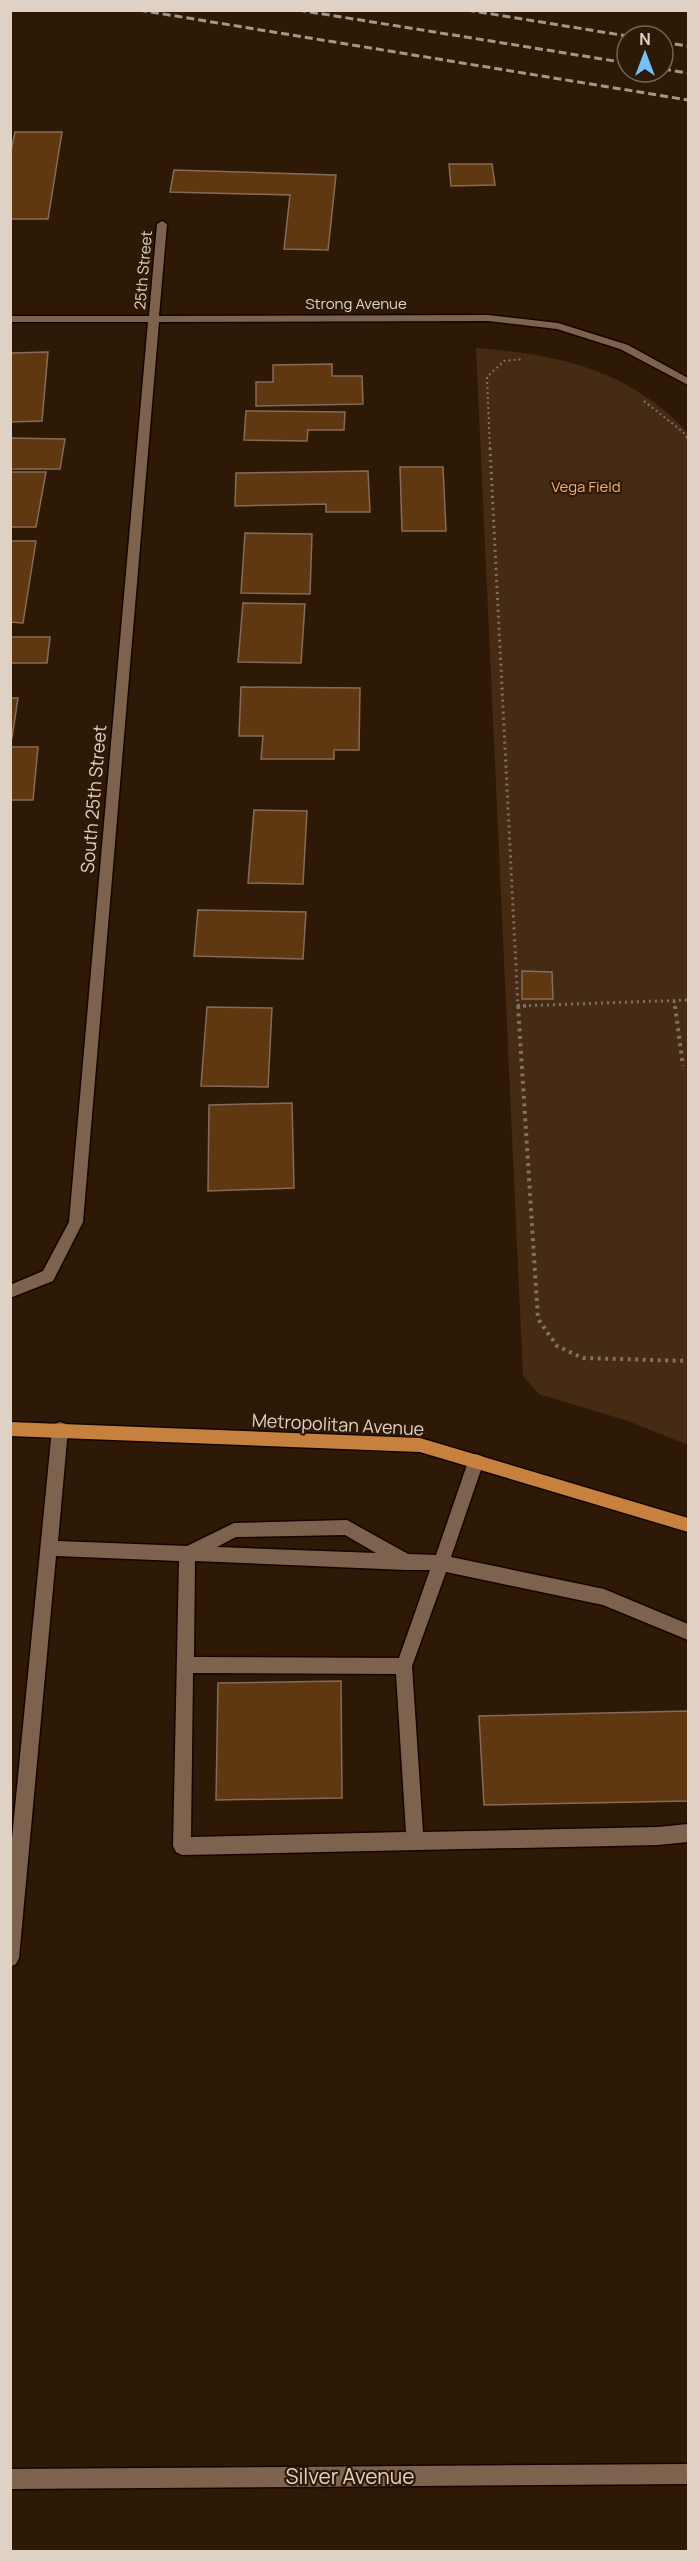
<svg xmlns="http://www.w3.org/2000/svg" width="699" height="2562" viewBox="0 0 699 2562" font-family="Manrope,sans-serif">
<style>
.green{fill:#452b14}
.building{fill:#5f3710;stroke:#866c57;stroke-width:1.5}
.lines{fill:none;stroke-linecap:round;stroke-linejoin:round}
.minor-casing{stroke:#160400;stroke-width:3}
.major-casing{stroke:#160400;stroke-width:3}
.path-far2{stroke:#827060;stroke-width:2;stroke-dasharray:2 3;stroke-linecap:butt}
.path-far1{stroke:#827060;stroke-width:3;stroke-dasharray:2 4;stroke-linecap:butt}
.path{stroke:#827060;stroke-width:4;stroke-dasharray:3 4.5;stroke-linecap:butt}
.minor{fill:#7d634e;fill-rule:evenodd}
.major{fill:#c7813e;fill-rule:evenodd}
.rail{stroke:#a79688;stroke-width:3;stroke-dasharray:8 4;stroke-linecap:butt}
.labels{text-anchor:middle;dominant-baseline:central;stroke-width:4.5;stroke-linejoin:round;paint-order:stroke}
.far-street-label{font-size:15px;fill:#e0d1c5;stroke:#2e1906}
.far-park-label{font-size:15px;fill:#f2ae76;stroke:#2e1906}
.street-label{font-size:18px;fill:#e0d1c5;stroke:#2e1906}
.near-street-label{font-size:21px;fill:#e0d1c5;stroke:#2e1906}
</style>
<rect width="100%" height="100%" fill="#2e1906"/>
<!-- green -->
<path class="green" d="M 476,348 C 558,354 630,370 688,433 L 688,1445 L 628,1421 L 539,1394 L 523,1376 Z"/>
<!-- building -->
<path class="building" d="M 15,132 L 62,132 L 48,219 L 10,219 L 10,155 Z
M 449,164 L 492,164 L 495,185 L 451,186 Z
M 174,170 L 336,175 L 328,250 L 284,249 L 290,195 L 170,192 Z
M 48,352 L 42,421 L 10,422 L 10,353 Z
M 332,364 L 332,376 L 362,376 L 363,404 L 256,406 L 256,382 L 273,382 L 273,365 Z
M 246,411 L 345,412 L 344,430 L 308,430 L 307,441 L 244,440 Z
M 10,438 L 65,439 L 60,469 L 10,469 Z
M 400,467 L 443,467 L 446,531 L 402,531 Z
M 368,471 L 370,512 L 326,512 L 326,504 L 235,506 L 236,473 Z
M 10,472 L 46,472 L 36,527 L 10,527 Z
M 245,533 L 312,534 L 310,594 L 241,593 Z
M 10,541 L 36,541 L 23,623 L 10,622 Z
M 243,603 L 305,604 L 301,663 L 238,662 Z
M 10,637 L 50,637 L 47,663 L 10,663 Z
M 241,687 L 360,688 L 359,750 L 334,750 L 334,759 L 261,759 L 263,736 L 239,736 Z
M 10,698 L 18,698 L 12,738 L 10,738 Z
M 10,747 L 38,747 L 33,800 L 10,800 Z
M 254,810 L 307,811 L 303,884 L 248,883 Z
M 198,910 L 306,912 L 303,959 L 194,956 Z
M 522,971 L 552,972 L 553,999 L 522,999 Z
M 207,1007 L 272,1008 L 268,1087 L 201,1086 Z
M 292,1103 L 294,1188 L 208,1191 L 209,1105 Z
M 341,1681 L 342,1798 L 216,1800 L 218,1683 Z
M 688,1711 L 688,1801 L 484,1805 L 479,1716 Z"/>
<g class="lines">
<!-- minor casing -->
<g class="minor-casing">
<path id="minor" d="M 162,221 L 167,224 L 159,316 L 488,315 L 558,323 L 628,345 L 688,378 L 688,385 L 620,349 L 557,329 L 488,321 L 159,322 L 83,1222 L 53,1281 L 10,1298 L 10,1285 L 43,1271 L 69,1222 L 148,322 L 10,322 L 10,316 L 149,316 L 157,224 Z
M 60,1422 L 66,1424 L 68,1429 L 58,1541 L 187,1546 L 234,1523 L 347,1520 L 408,1554 L 436,1555 L 470,1456 L 476,1454 L 482,1456 L 484,1461 L 451,1557 L 604,1589 L 688,1624 L 688,1640 L 603,1605 L 446,1572 L 412,1666 L 423,1832 L 658,1827 L 688,1824 L 688,1842 L 658,1845 L 182,1855 L 176,1852 L 173,1846 L 179,1561 L 56,1556 L 19,1958 L 16,1964 L 10,1967 L 10,1859 L 52,1429 L 54,1424 ZM 345,1535 L 376,1553 L 217,1547 L 236,1537 ZM 195,1561 L 406,1570 L 430,1570 L 399,1658 L 194,1657 ZM 193,1673 L 396,1674 L 406,1832 L 191,1837 Z
M 688,2464 L 688,2484 L 10,2489 L 10,2469 Z"/>
</g>
<!-- major casing -->
<g class="major-casing">
<path id="major" d="M 10,1422 L 420,1438 L 688,1518 L 688,1532 L 420,1452 L 10,1436 Z"/>
</g>
<!-- path-far2 -->
<path class="path-far2" d="M 644,401 L 683,432 L 688,439
M 490,449 L 487,377 L 504,361 L 522,359"/>
<!-- path-far1 -->
<path class="path-far1" d="M 490,448 L 518,1007
M 674,1001 L 675,1007
M 517,1006 L 688,1000"/>
<!-- path -->
<path class="path" d="M 517,1006 L 526,1006
M 518,1006 L 538,1319 L 557,1346 L 583,1358 L 688,1361
M 675,1006 L 683,1066"/>
<!-- minor -->
<use href="#minor" class="minor"/>
<!-- major -->
<use href="#major" class="major"/>
<!-- rail -->
<path class="rail" d="M 139,10 L 688,100
M 298,10 L 627,63
M 467,10 L 627,36
M 663,42 L 688,46
M 663,69 L 688,73"/>
</g>
<g class="labels">
<!-- far-street labels -->
<g class="far-street-label">
<text transform="translate(143 270) rotate(-85)">25th Street</text>
<text x="356" y="303">Strong Avenue</text>
</g>
<!-- far-park labels -->
<g class="far-park-label">
<text x="586" y="486">Vega Field</text>
</g>
<!-- street labels -->
<g class="street-label">
<text transform="translate(93 799) rotate(-85)">South 25th Street</text>
<text transform="translate(338 1424) rotate(3)">Metropolitan Avenue</text>
</g>
<!-- near-street labels -->
<g class="near-street-label">
<text x="350" y="2476">Silver Avenue</text>
</g>
</g>
<!-- border -->
<rect width="699" height="2562" fill="none" stroke="#e0d1c5" stroke-width="24"/>
<!-- north arrow -->
<g transform="translate(645 54)"><circle r="28" fill="#2e1906" stroke="#756352" stroke-width="1.5"/>
<path d="M0-4.5L10 22L0 15L-10 22Z" fill="#73c1f6"/>
<text y="-9" font-size="16" font-weight="bold" text-anchor="middle" fill="#e0d1c5">N</text>
</g>
</svg>
